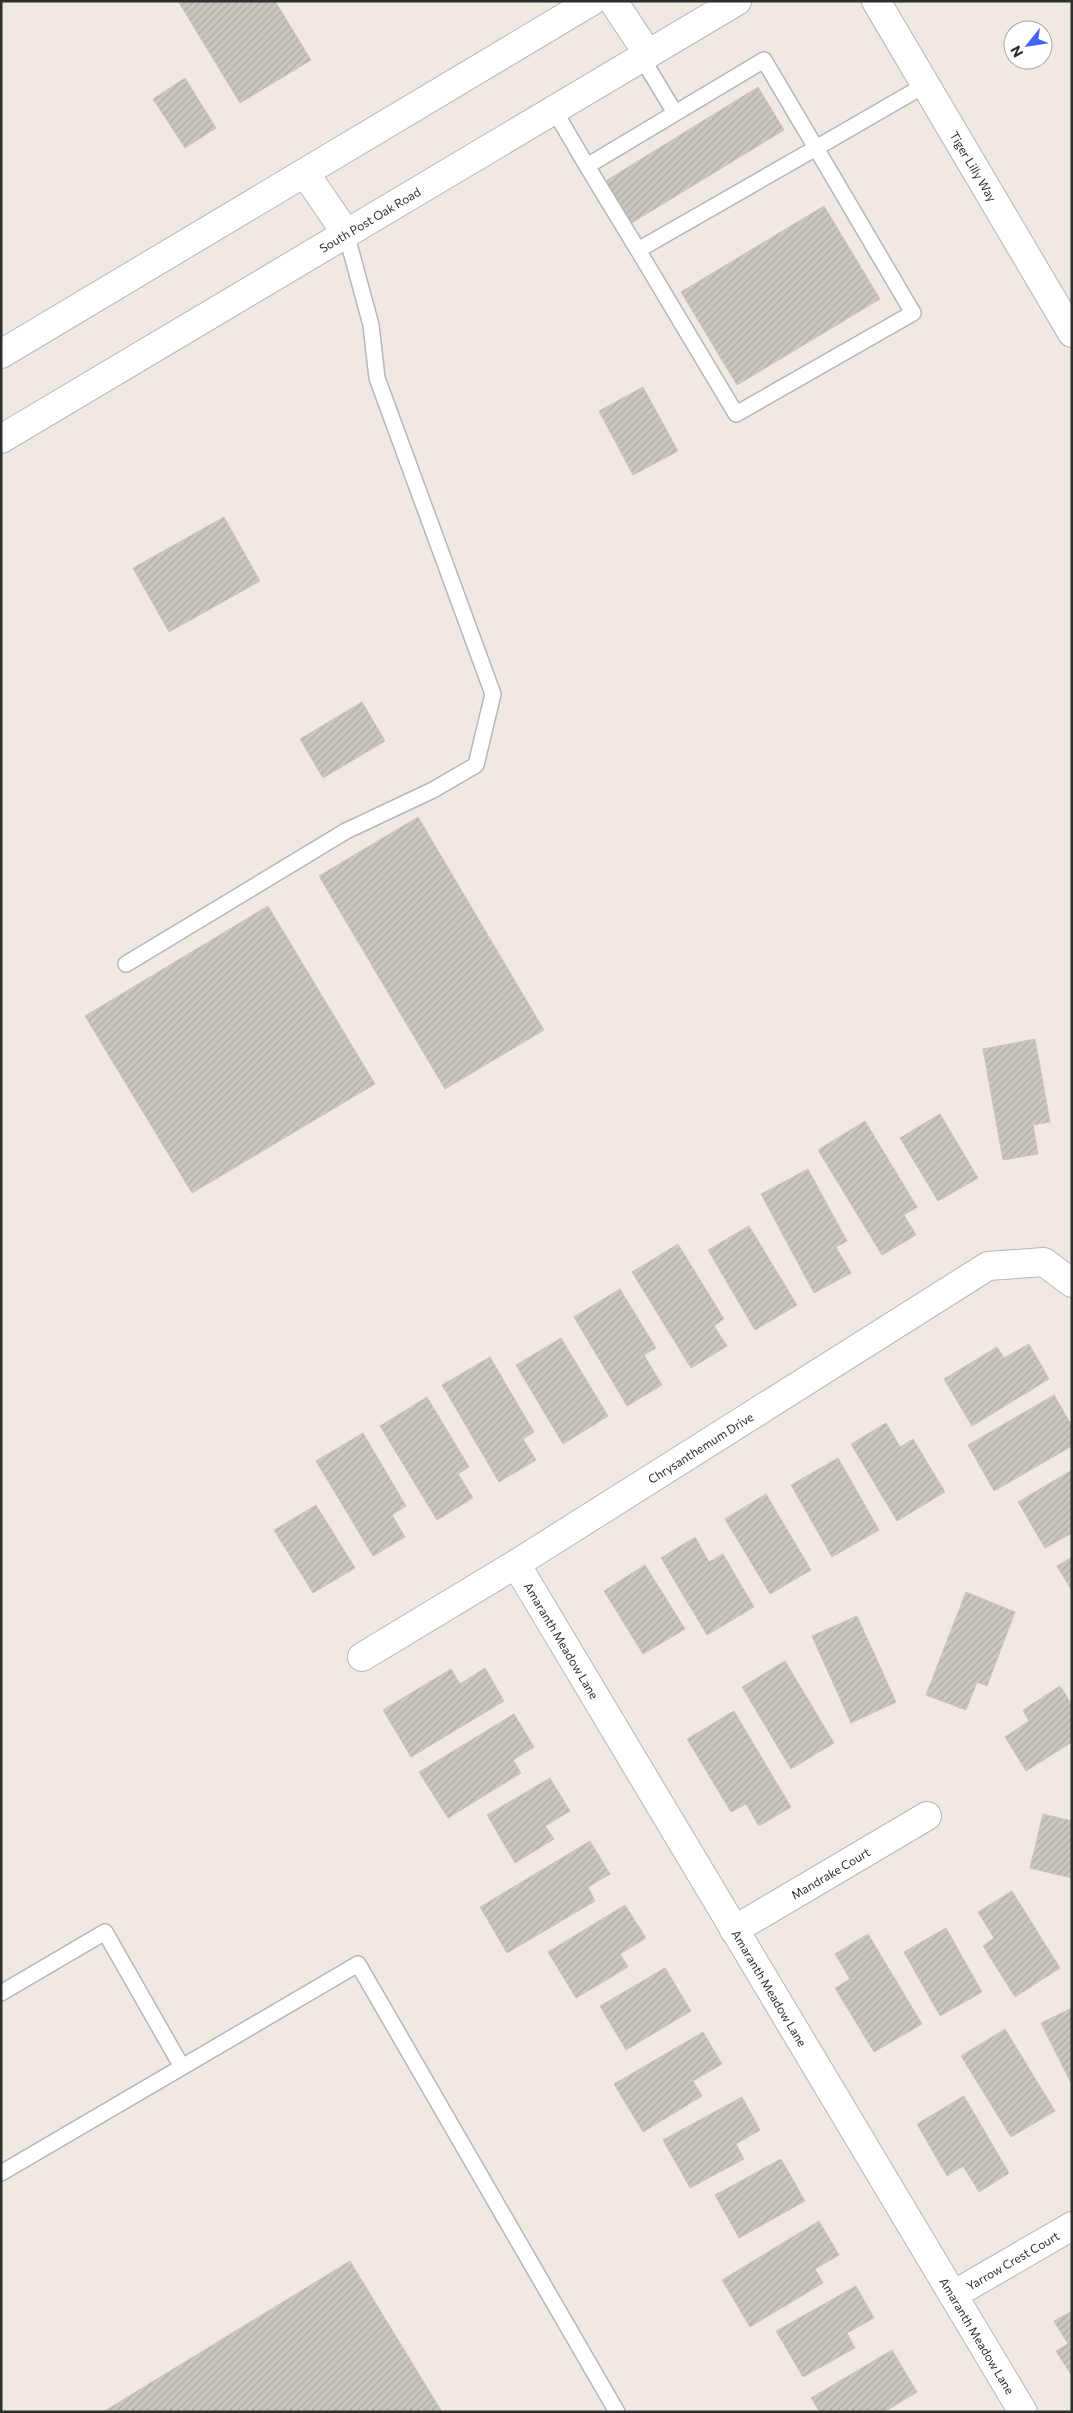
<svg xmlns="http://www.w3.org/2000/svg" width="1073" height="2413" viewBox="0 0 1073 2413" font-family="Commissioner,sans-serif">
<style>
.building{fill:url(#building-hatch);stroke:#cbc5ba}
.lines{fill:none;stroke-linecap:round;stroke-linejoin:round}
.lane-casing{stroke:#b4b7c1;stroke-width:18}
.street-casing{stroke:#b4b7c1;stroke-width:30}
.secondary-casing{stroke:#b4b7c1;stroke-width:30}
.lane{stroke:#fff;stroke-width:15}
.street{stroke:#fff;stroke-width:28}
.secondary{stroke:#fff;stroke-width:28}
.labels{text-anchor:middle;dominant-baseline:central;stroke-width:5;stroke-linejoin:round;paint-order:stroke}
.street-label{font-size:12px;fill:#2e2e2e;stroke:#fff}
</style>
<defs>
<pattern id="building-hatch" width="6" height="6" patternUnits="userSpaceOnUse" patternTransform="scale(1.25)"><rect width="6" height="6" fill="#cbc7bf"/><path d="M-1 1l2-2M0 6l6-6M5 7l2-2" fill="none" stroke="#afaba4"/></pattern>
</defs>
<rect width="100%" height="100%" fill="#efe9e1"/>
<!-- building -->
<path class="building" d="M 178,1 L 275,1 L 311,60 L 240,103 Z
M 185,78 L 216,128 L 185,148 L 153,99 Z
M 758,87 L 784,130 L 630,224 L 604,182 Z
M 824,206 L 880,299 L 737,385 L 681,292 Z
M 643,387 L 678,451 L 633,475 L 599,411 Z
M 224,517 L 260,581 L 169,632 L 133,568 Z
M 362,702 L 385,741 L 323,778 L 300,739 Z
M 418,817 L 544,1030 L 445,1089 L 319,876 Z
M 268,906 L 375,1084 L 192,1193 L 85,1016 Z
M 1035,1039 L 1050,1122 L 1033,1125 L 1038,1154 L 1003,1160 L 983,1049 Z
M 940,1114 L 978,1178 L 938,1201 L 900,1138 Z
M 865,1121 L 917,1207 L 904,1215 L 916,1235 L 882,1255 L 818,1150 Z
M 808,1169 L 847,1241 L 836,1247 L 851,1273 L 814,1293 L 761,1194 Z
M 749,1226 L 797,1305 L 755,1330 L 708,1250 Z
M 678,1244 L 724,1319 L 714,1326 L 727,1346 L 691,1368 L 632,1272 Z
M 620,1289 L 656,1348 L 644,1355 L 662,1385 L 627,1406 L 574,1317 Z
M 561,1338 L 608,1416 L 563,1444 L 516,1365 Z
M 1029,1344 L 1049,1379 L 972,1426 L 944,1379 L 997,1347 L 1004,1358 Z
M 490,1357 L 534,1432 L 523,1439 L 536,1460 L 499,1482 L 442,1385 Z
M 1054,1395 L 1072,1426 L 1072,1446 L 994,1491 L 968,1445 Z
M 427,1397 L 469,1467 L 458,1474 L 473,1498 L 437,1520 L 380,1426 Z
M 886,1423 L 900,1447 L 913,1439 L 945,1492 L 897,1521 L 851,1444 Z
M 363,1433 L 406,1506 L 392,1515 L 405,1537 L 373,1556 L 316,1461 Z
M 838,1458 L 879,1530 L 832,1557 L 791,1485 Z
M 1072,1470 L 1072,1533 L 1045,1548 L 1018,1502 Z
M 766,1494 L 811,1570 L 770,1594 L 725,1519 Z
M 316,1505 L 355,1568 L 313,1593 L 274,1530 Z
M 695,1537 L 709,1562 L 723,1554 L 754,1607 L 707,1635 L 661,1558 Z
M 1072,1557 L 1072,1591 L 1057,1566 Z
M 645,1565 L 685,1629 L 643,1654 L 604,1591 Z
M 966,1592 L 1015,1612 L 987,1686 L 977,1682 L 966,1710 L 926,1695 Z
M 857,1616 L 896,1702 L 851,1723 L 812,1636 Z
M 785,1661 L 834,1743 L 791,1769 L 742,1687 Z
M 485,1668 L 504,1701 L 411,1757 L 383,1710 L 451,1669 L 460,1684 Z
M 1060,1686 L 1072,1705 L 1072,1742 L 1026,1771 L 1005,1737 L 1029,1721 L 1023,1710 Z
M 734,1711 L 791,1807 L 759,1826 L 746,1804 L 731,1812 L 687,1739 Z
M 514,1714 L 534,1747 L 513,1760 L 521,1773 L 448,1818 L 419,1772 Z
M 550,1778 L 570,1811 L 545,1826 L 554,1839 L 515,1863 L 487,1815 Z
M 1043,1814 L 1072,1821 L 1072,1878 L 1030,1868 Z
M 590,1841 L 610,1874 L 588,1887 L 595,1901 L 507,1953 L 480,1907 Z
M 1012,1891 L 1060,1968 L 1015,1997 L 983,1946 L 994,1938 L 978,1912 Z
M 625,1905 L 646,1938 L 620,1954 L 628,1967 L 576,1998 L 548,1952 Z
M 946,1928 L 982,1992 L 940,2016 L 904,1952 Z
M 868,1934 L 922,2024 L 874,2052 L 835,1988 L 850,1979 L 835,1954 Z
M 665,1968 L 691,2011 L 626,2050 L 600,2006 Z
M 1072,2008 L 1072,2085 L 1041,2023 Z
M 1005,2029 L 1055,2111 L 1011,2137 L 961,2056 Z
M 703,2032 L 722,2064 L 693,2081 L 702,2096 L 643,2132 L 614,2084 Z
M 964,2096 L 1009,2173 L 979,2192 L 963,2166 L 947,2176 L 917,2124 Z
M 742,2097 L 760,2130 L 736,2144 L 744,2159 L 690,2188 L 663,2140 Z
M 781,2159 L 805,2201 L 739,2238 L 715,2195 Z
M 819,2221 L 839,2255 L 815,2269 L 823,2283 L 750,2327 L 722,2280 Z
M 350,2261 L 442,2412 L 103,2412 Z
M 856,2286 L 874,2318 L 847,2333 L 855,2348 L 803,2377 L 776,2331 Z
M 1072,2311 L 1072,2376 L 1056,2351 L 1068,2344 L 1054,2321 Z
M 892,2350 L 917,2392 L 884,2412 L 820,2412 L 811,2398 Z"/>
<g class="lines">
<!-- lane casing -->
<g class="lane-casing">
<path id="lane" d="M 642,58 L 675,113
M 554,110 L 587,166
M 638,250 L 587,166 L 764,60 L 816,148 L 638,250 L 736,414 L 913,313 L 816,148 L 925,85
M 126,964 L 346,831 L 433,790 L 476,765 L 493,694 L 377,378 L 371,325 L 346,233
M 1,1993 L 105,1932 L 182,2067
M 1,2173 L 358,1964 L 617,2412"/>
</g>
<!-- street casing -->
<g class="street-casing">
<g id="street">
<path d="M 613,1 L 648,54"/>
<path id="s1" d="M 876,1 L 1072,333"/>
<path id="s2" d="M 516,1564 L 1023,2412"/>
<path id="s3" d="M 362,1657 L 516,1564 L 988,1266 L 1044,1262 L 1072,1283"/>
<path id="s4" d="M 734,1930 L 927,1816"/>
<path id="s5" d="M 953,2295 L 1072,2226"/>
</g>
</g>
<!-- secondary casing -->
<g class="secondary-casing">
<g id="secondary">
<path d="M 305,173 L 346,233"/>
<path d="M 1,354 L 592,1"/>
<path id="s6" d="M 1,439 L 737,1"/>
</g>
</g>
<!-- lane -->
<use href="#lane" class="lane"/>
<!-- street -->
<use href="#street" class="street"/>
<!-- secondary -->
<use href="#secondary" class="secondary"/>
</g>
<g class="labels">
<!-- street labels -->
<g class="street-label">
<text stroke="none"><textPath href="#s1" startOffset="192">Tiger Lilly Way</textPath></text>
<text stroke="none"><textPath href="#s6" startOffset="429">South Post Oak Road</textPath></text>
<text stroke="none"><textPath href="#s3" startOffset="398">Chrysanthemum Drive</textPath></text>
<text stroke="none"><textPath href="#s2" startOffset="89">Amaranth Meadow Lane</textPath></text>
<text stroke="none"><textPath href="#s4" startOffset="112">Mandrake Court</textPath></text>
<text stroke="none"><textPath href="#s2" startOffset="494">Amaranth Meadow Lane</textPath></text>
<text stroke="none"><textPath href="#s5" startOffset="69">Yarrow Crest Court</textPath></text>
<text stroke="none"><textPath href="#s2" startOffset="899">Amaranth Meadow Lane</textPath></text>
</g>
</g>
<!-- border -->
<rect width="1073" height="2413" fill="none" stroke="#2e2e2e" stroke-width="5"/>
<!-- north arrow -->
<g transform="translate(1028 45) rotate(240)"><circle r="24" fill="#ffffff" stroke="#ababab"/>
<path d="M0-4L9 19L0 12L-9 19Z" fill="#4264fb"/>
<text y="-8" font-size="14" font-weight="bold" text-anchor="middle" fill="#2e2e2e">N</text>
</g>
</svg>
